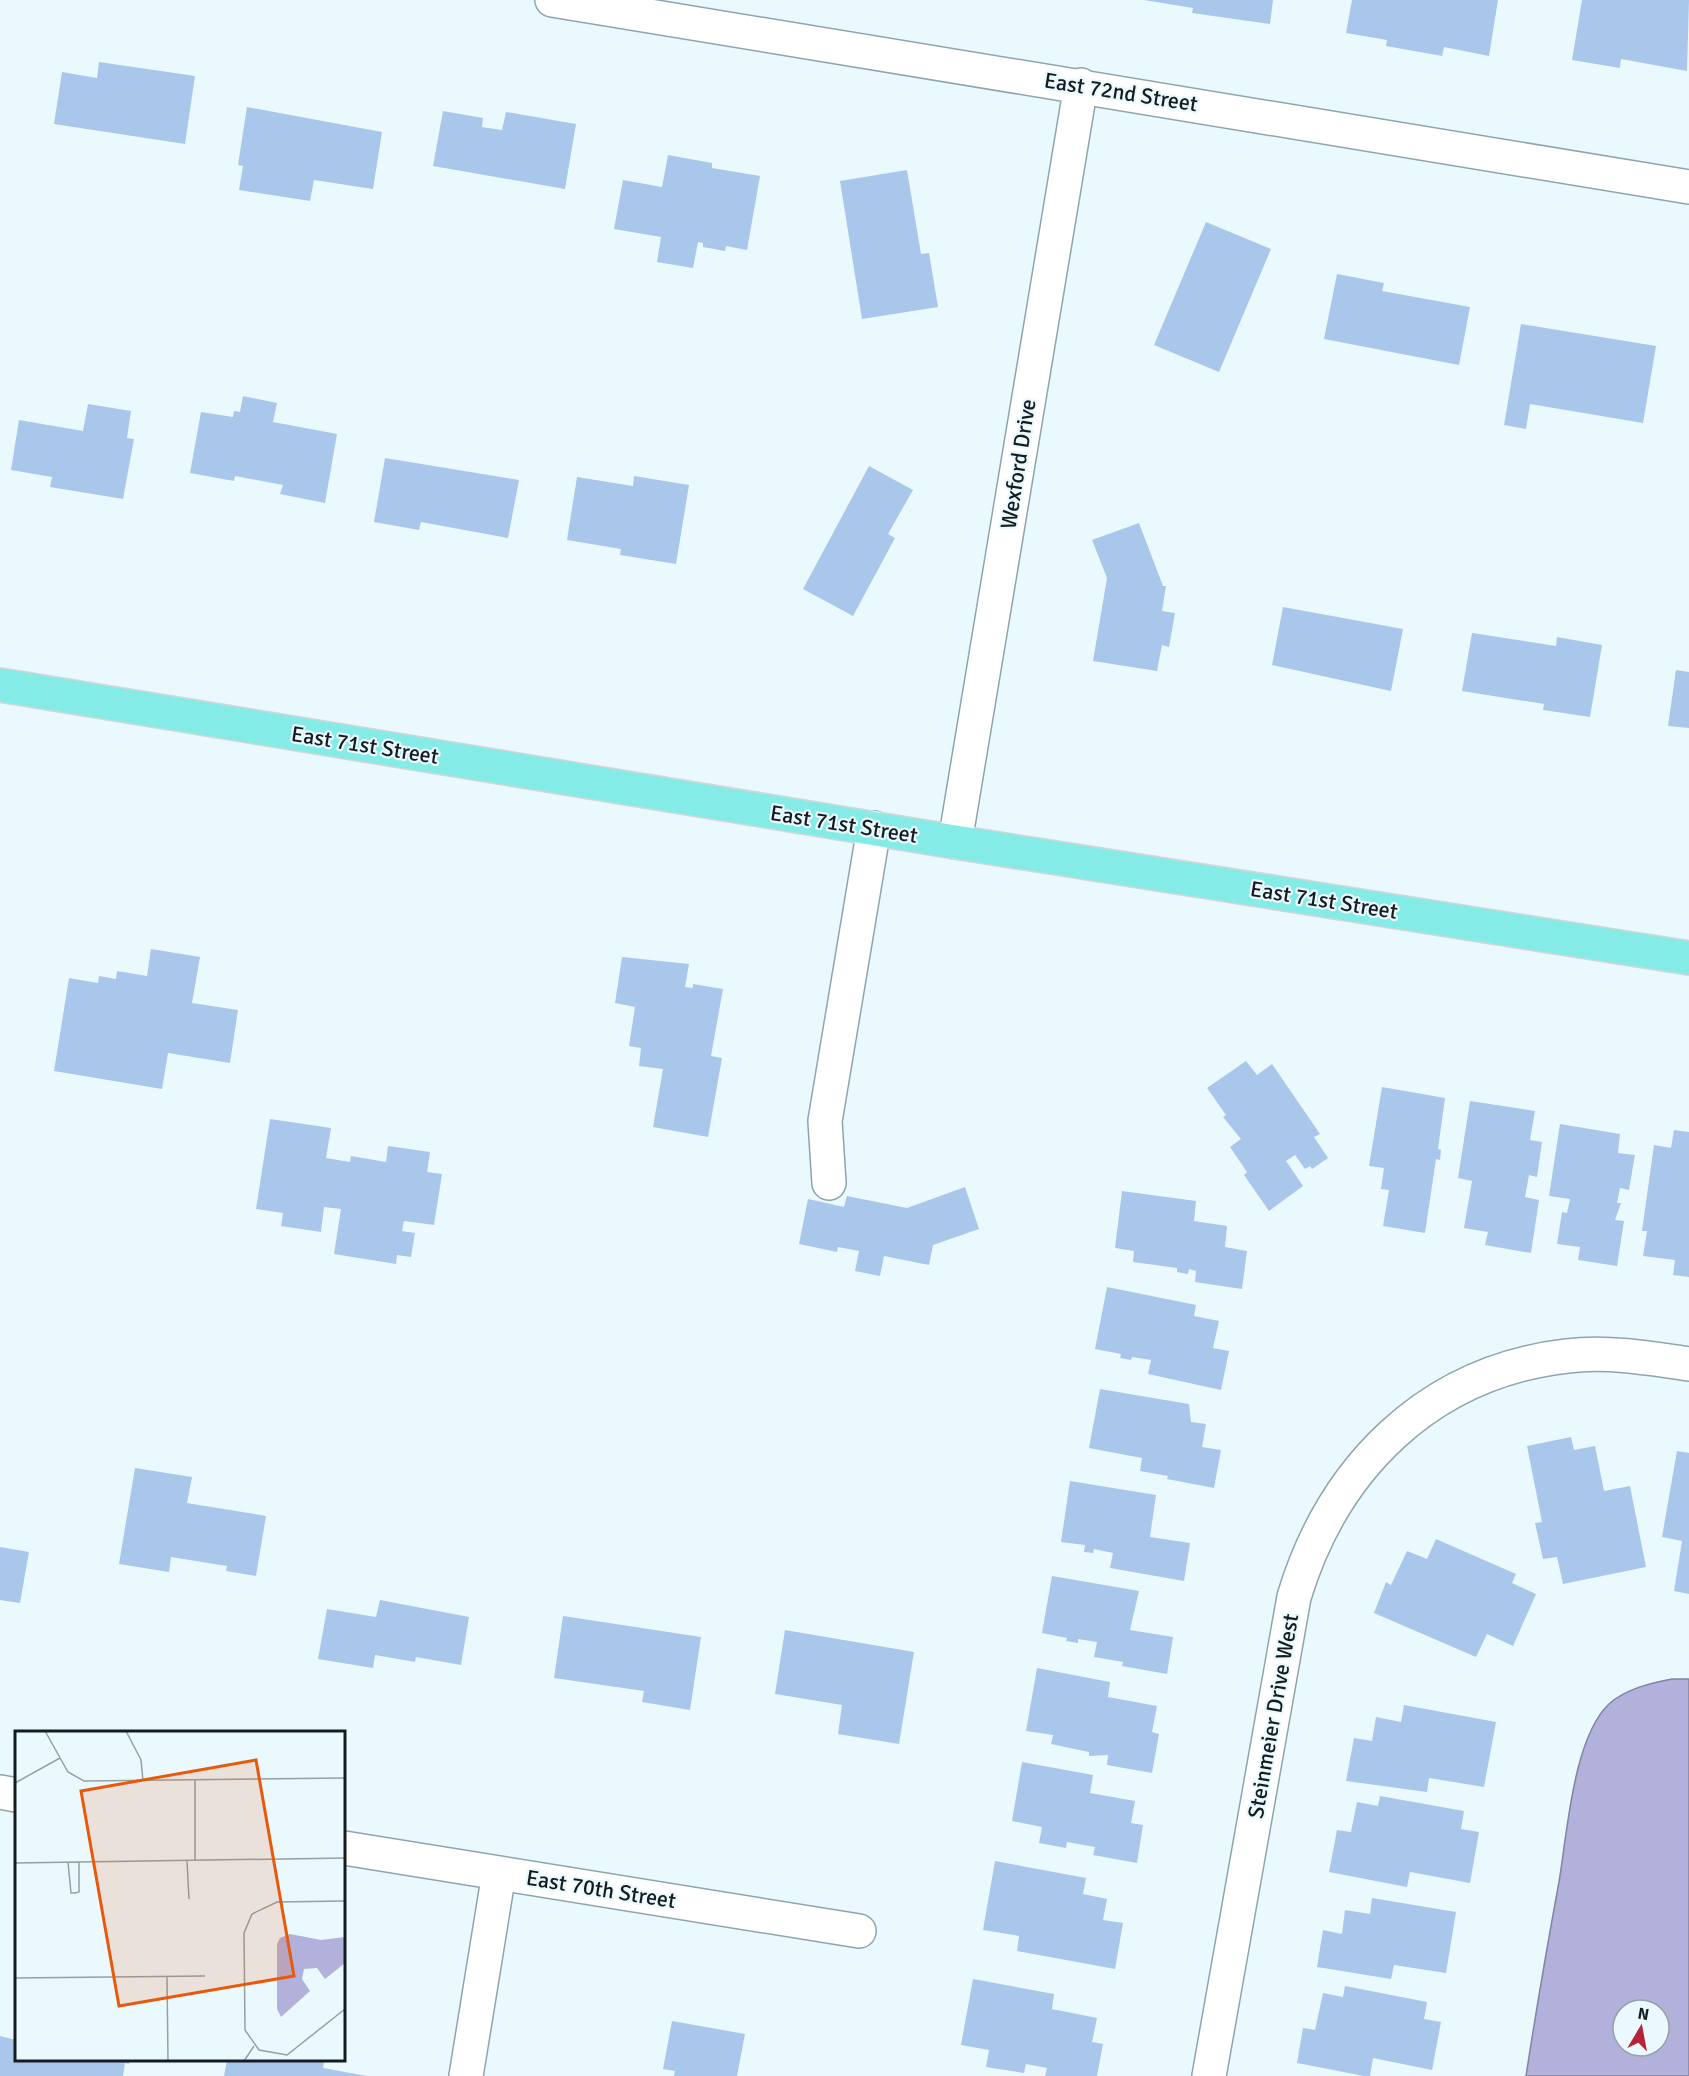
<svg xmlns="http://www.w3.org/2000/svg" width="1689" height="2076" viewBox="0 0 1689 2076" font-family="Signika,sans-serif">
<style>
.water{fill:#b1b1dc;stroke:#8284a4;stroke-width:1.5;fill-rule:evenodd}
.building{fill:#a9c7eb}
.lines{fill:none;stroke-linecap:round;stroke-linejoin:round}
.minor-casing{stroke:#8ea5ad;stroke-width:36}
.major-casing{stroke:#d5d6d7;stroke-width:36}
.minor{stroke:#fff;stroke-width:33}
.major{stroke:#85ebe7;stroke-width:33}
.labels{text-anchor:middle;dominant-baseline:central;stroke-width:4.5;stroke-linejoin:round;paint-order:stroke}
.street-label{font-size:22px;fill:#141c20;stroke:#eaf9fe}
.inset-road{fill:none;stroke:#94a1a5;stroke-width:1.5}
.view{fill:#e8590c;fill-opacity:0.15;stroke:#e8590c;stroke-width:3}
.inset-edge{fill:none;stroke:#141c20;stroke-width:3}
</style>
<rect width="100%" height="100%" fill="#eaf9fe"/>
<!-- water -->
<path class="water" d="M 1672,1679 L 1689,1679 L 1689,2076 L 1526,2076 C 1536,2011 1547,1947 1559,1882 C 1567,1835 1573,1738 1609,1704 C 1625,1689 1651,1683 1672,1679 ZM 1623,2010 L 1659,2010 L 1659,2046 L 1623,2046 Z"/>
<!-- building -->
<path class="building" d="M 1144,0 L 1273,0 L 1270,24 L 1192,13 L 1193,8 Z
M 1352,0 L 1498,0 L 1489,56 L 1444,47 L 1442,56 L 1386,46 L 1387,40 L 1346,33 Z
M 1582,0 L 1689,0 L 1687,71 L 1621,59 L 1620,68 L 1572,60 Z
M 99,62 L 195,76 L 185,144 L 54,124 L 62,72 L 97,78 Z
M 247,107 L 382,132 L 373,189 L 314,180 L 310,201 L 239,190 L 243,166 L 238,165 Z
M 443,111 L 483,118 L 482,127 L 502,130 L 506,112 L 576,124 L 565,189 L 433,166 Z
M 668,155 L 712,163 L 712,168 L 760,176 L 747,250 L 726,246 L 725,251 L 703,247 L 703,243 L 698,242 L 693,268 L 657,262 L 661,237 L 614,229 L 623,180 L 662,187 Z
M 907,170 L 921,254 L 929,253 L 938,307 L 862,319 L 840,181 Z
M 1206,222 L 1271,249 L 1219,372 L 1154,345 Z
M 1337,274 L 1384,283 L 1382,291 L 1470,307 L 1459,365 L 1324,339 Z
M 1521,324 L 1656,346 L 1643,423 L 1530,404 L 1526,429 L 1504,425 Z
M 243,396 L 277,403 L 273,422 L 337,434 L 325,503 L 280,494 L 283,485 L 235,476 L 234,481 L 190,473 L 201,412 L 233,417 L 234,411 L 240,412 Z
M 88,404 L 131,411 L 127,438 L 134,439 L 123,499 L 50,487 L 52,477 L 11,470 L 19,420 L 83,431 Z
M 385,458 L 519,480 L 508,538 L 421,522 L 419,530 L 374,522 Z
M 869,466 L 913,490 L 888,534 L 895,538 L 853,616 L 803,589 Z
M 634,476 L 689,485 L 676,564 L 620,555 L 621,549 L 567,540 L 577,477 L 633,486 Z
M 1139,523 L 1163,586 L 1166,586 L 1162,611 L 1175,613 L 1169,647 L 1162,645 L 1157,671 L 1093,661 L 1107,578 L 1092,540 Z
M 1283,607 L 1403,629 L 1391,691 L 1272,665 Z
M 1472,633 L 1556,646 L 1557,637 L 1602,645 L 1590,717 L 1543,710 L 1544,704 L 1462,691 Z
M 1676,670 L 1689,672 L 1689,728 L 1668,726 Z
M 151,949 L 200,957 L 192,1003 L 238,1010 L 230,1063 L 168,1053 L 162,1089 L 54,1071 L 69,978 L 98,983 L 99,976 L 116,979 L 117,971 L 147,976 Z
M 622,957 L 689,964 L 685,987 L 693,988 L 693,984 L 723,989 L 711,1056 L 722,1058 L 708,1137 L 653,1127 L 663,1069 L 639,1066 L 641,1048 L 629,1046 L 635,1007 L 615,1003 Z
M 1246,1061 L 1257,1075 L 1272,1064 L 1320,1134 L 1314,1137 L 1328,1158 L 1312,1169 L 1310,1166 L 1305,1169 L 1295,1155 L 1286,1161 L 1303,1186 L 1269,1211 L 1244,1175 L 1247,1172 L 1230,1147 L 1241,1139 L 1223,1117 L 1226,1115 L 1207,1088 Z
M 1382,1087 L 1445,1098 L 1438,1149 L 1441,1150 L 1440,1160 L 1436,1159 L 1425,1233 L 1383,1226 L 1389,1190 L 1381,1189 L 1384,1168 L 1369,1166 Z
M 1470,1101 L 1535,1111 L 1530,1140 L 1542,1142 L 1537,1177 L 1529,1175 L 1525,1197 L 1539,1200 L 1531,1253 L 1485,1245 L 1488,1232 L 1464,1228 L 1472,1181 L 1458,1178 Z
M 270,1119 L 331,1128 L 326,1158 L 350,1162 L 351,1156 L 386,1162 L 388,1146 L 430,1152 L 427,1172 L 442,1174 L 434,1225 L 404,1221 L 402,1231 L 415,1233 L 411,1257 L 397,1255 L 396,1264 L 334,1254 L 341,1209 L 324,1207 L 321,1232 L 281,1226 L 283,1213 L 256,1209 Z
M 1560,1124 L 1620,1134 L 1618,1153 L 1635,1155 L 1629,1190 L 1620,1188 L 1617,1203 L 1621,1203 L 1615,1220 L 1624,1221 L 1617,1266 L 1578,1260 L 1580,1247 L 1557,1244 L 1562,1212 L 1567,1213 L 1570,1199 L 1549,1196 Z
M 1674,1130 L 1689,1132 L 1689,1277 L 1673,1275 L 1675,1260 L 1643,1256 L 1647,1231 L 1642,1231 L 1654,1145 L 1671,1148 Z
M 965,1187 L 979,1229 L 933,1245 L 929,1265 L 884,1256 L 880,1276 L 855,1271 L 859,1251 L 838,1247 L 837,1252 L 799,1244 L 808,1199 L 844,1207 L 847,1196 L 907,1208 Z
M 1122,1191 L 1196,1201 L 1194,1221 L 1227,1226 L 1225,1247 L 1247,1251 L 1242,1289 L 1195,1282 L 1196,1271 L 1189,1269 L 1188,1274 L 1177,1272 L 1177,1268 L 1133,1262 L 1134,1251 L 1115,1248 Z
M 1107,1287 L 1196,1305 L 1194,1316 L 1219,1321 L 1213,1348 L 1229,1351 L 1221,1390 L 1148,1374 L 1151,1360 L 1132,1357 L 1131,1360 L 1120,1358 L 1121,1354 L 1095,1349 Z
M 1100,1389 L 1189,1404 L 1191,1422 L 1206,1424 L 1202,1447 L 1221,1450 L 1214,1488 L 1167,1479 L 1168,1476 L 1140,1471 L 1142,1458 L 1089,1448 Z
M 1571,1437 L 1574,1450 L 1595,1446 L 1604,1491 L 1630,1486 L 1646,1567 L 1563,1584 L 1557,1557 L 1543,1559 L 1535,1523 L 1542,1522 L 1527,1446 Z
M 1677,1451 L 1689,1453 L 1689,1594 L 1674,1591 L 1682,1541 L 1662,1537 Z
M 135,1468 L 192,1477 L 187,1503 L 266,1516 L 256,1576 L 226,1571 L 227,1566 L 171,1557 L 169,1572 L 119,1564 Z
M 1070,1481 L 1156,1495 L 1150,1537 L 1190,1543 L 1184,1581 L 1110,1568 L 1113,1553 L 1094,1549 L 1093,1553 L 1084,1552 L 1085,1545 L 1061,1542 Z
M 1436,1539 L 1516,1574 L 1512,1583 L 1536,1594 L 1513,1646 L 1487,1634 L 1476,1657 L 1374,1613 L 1386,1582 L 1391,1585 L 1407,1551 L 1427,1559 Z
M 0,1547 L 29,1552 L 20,1603 L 0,1600 Z
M 1052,1576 L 1139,1591 L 1130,1630 L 1173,1637 L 1167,1674 L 1122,1666 L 1123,1662 L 1094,1657 L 1097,1642 L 1078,1639 L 1078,1643 L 1066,1641 L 1067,1638 L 1042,1633 Z
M 380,1600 L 469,1617 L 461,1665 L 416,1657 L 415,1662 L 375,1655 L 373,1668 L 318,1659 L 327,1609 L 376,1617 Z
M 563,1616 L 701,1637 L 690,1710 L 642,1702 L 644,1691 L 554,1678 Z
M 785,1630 L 914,1652 L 899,1744 L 838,1734 L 842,1705 L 775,1694 Z
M 1037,1668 L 1110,1682 L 1108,1697 L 1157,1706 L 1152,1732 L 1159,1734 L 1152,1773 L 1107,1765 L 1108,1755 L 1089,1756 L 1089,1752 L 1051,1744 L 1053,1735 L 1026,1731 Z
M 1404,1705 L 1496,1722 L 1484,1787 L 1429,1778 L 1427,1792 L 1346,1781 L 1354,1738 L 1372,1741 L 1376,1717 L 1401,1722 Z
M 1022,1762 L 1093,1775 L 1090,1793 L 1135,1801 L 1131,1823 L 1143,1825 L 1137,1863 L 1093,1855 L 1095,1847 L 1067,1842 L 1066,1848 L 1039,1843 L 1042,1827 L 1012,1821 Z
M 1380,1796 L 1464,1811 L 1461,1829 L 1479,1832 L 1470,1883 L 1410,1872 L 1407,1887 L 1329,1872 L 1337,1830 L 1351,1832 L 1357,1802 L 1378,1806 Z
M 995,1861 L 1086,1878 L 1083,1894 L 1107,1899 L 1103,1920 L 1123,1923 L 1115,1969 L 1017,1951 L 1019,1936 L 983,1930 Z
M 1372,1898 L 1456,1912 L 1446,1973 L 1394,1965 L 1391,1979 L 1317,1967 L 1323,1930 L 1342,1934 L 1345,1910 L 1370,1914 Z
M 973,1979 L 1054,1994 L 1052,2009 L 1097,2018 L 1092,2042 L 1103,2044 L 1097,2076 L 1045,2076 L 1047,2068 L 1026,2064 L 1024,2073 L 986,2067 L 989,2050 L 961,2045 Z
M 1345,1986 L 1427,2002 L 1424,2019 L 1441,2022 L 1432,2070 L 1373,2058 L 1370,2076 L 1364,2076 L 1297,2063 L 1303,2028 L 1315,2030 L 1323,1993 L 1343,1997 Z
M 672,2021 L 745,2034 L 737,2076 L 674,2076 L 675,2071 L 663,2069 Z
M 0,2036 L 16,2040 L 16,2060 L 130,2060 L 129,2064 L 125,2063 L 123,2076 L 0,2076 Z
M 227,2060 L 316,2060 L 324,2061 L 323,2068 L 367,2076 L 224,2076 Z"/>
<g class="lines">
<!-- minor casing -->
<g class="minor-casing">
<path id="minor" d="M 552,0 L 1689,187
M 955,842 L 1081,85
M 829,1183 L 825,1121 L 874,828
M 0,1792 L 16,1795
M 344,1848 L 859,1931
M 466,2076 L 499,1873
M 1209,2076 L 1294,1597 C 1333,1468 1428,1372 1567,1356 C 1606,1351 1650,1358 1689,1364"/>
</g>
<!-- major casing -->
<g class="major-casing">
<path id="major" d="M 0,685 L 955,842 L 1689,958"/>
</g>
<!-- minor -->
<use href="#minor" class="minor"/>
<!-- major -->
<use href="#major" class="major"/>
</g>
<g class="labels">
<!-- street labels -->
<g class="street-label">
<text transform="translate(1121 92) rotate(9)">East 72nd Street</text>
<text transform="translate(1018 464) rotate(-81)">Wexford Drive</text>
<text transform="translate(365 745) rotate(9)">East 71st Street</text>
<text transform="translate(844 824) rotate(9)">East 71st Street</text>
<text transform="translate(1324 900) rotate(9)">East 71st Street</text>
<text transform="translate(1273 1716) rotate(-80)">Steinmeier Drive West</text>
<text transform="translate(601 1889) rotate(9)">East 70th Street</text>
</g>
</g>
<!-- overview -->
<g transform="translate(15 1731)">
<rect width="330" height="330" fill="#eaf9fe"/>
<path d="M 275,203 L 306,209 L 330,206 L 330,232 L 310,248 L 302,237 L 289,238 L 287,248 L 295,260 L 266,286 L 262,278 L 262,213 L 265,207 Z" fill="#b1b1dc"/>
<path class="inset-road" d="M 30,0 L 53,41 L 69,50 L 330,47M 111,0 L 126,29 L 128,50M 180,49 L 180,130M 0,52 L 45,27M 172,130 L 174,168M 53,131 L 56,162 L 60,162 L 64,161 L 64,131M 0,132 L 330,127M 330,170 L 262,171 L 237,183 L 229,202 L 230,299 L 244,319 L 272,324 L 330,278M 152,245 L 153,330M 0,247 L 190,245M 229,330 L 239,315"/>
<path class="view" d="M 241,29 L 279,245 L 104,275 L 66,60 Z"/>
<rect width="330" height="330" class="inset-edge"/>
</g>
<!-- north arrow -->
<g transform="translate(1641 2028) rotate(10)"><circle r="28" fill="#eaf9fe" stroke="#94a1a5" stroke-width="1.5"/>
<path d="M0-4.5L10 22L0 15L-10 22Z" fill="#b6243b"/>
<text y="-9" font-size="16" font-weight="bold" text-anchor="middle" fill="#141c20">N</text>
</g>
</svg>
